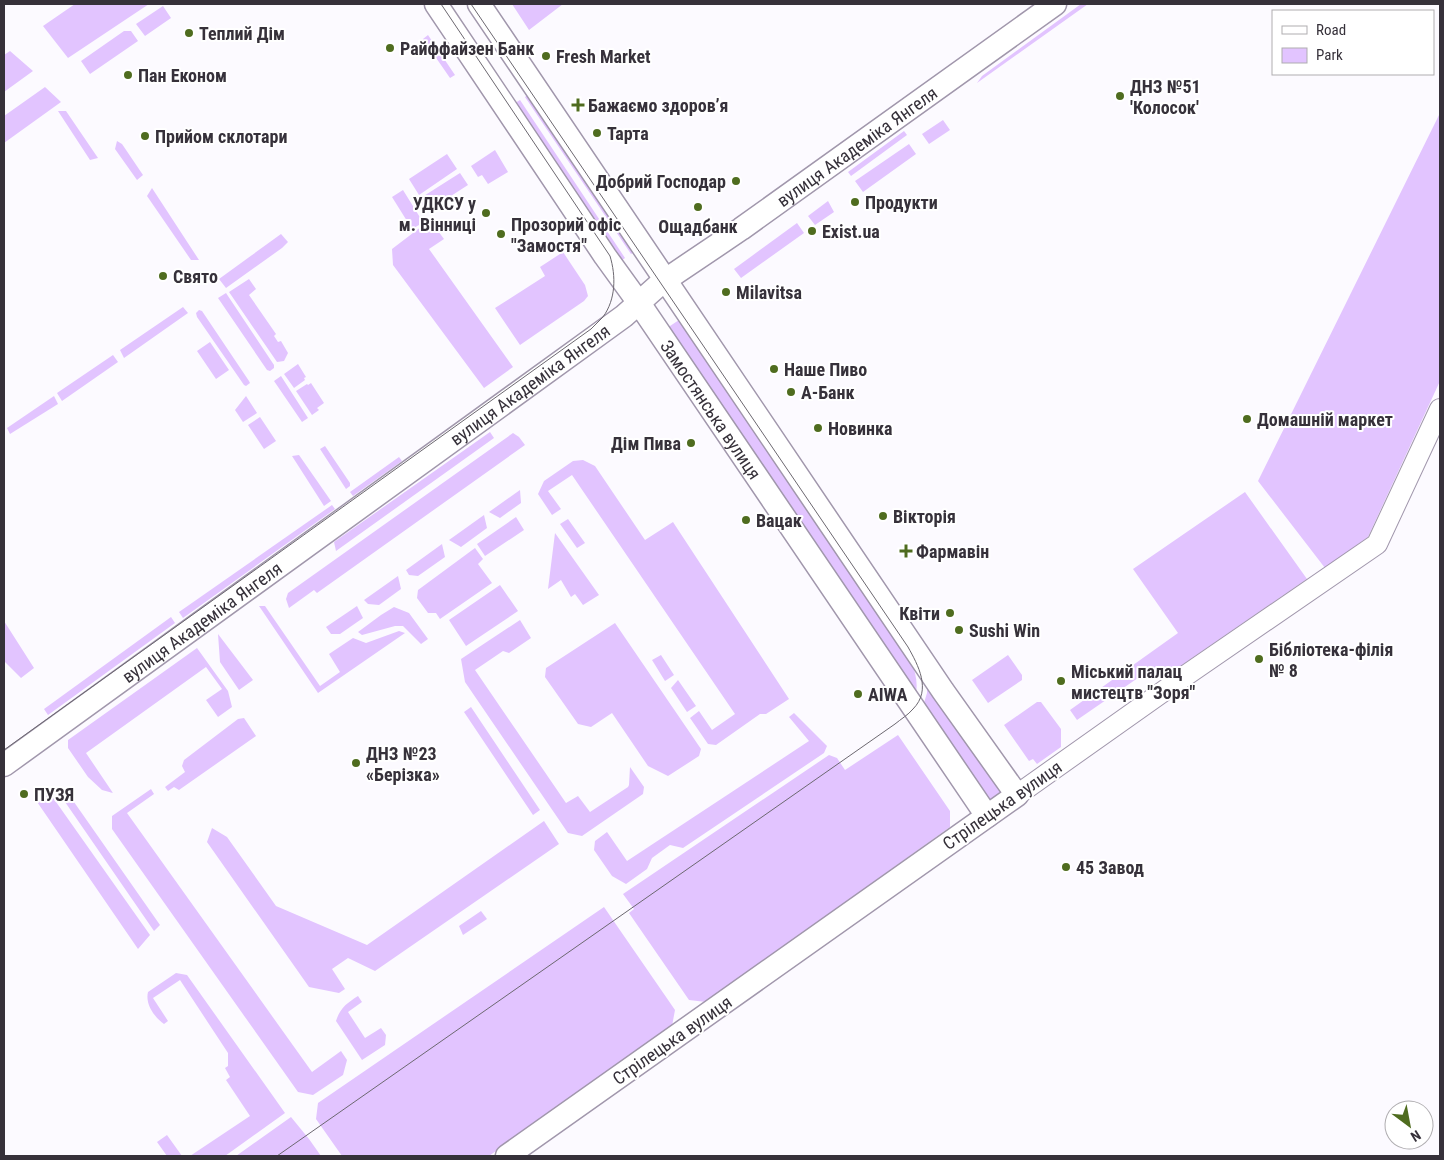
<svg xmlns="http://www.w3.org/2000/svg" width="1444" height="1160" viewBox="0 0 1444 1160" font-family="'Roboto Condensed',sans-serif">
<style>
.green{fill:#e2c4ff}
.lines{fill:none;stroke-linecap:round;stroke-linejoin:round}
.tertiary-casing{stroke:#a197ac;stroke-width:22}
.secondary-casing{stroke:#a197ac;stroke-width:25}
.tertiary{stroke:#fff;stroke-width:20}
.secondary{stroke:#fff;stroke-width:22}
.tram{stroke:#6c6870;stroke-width:1}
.poi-dot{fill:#4f6c1f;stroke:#fff;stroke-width:2}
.labels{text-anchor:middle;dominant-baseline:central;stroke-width:4;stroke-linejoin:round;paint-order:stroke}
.poi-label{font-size:18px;font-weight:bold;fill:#36313a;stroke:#fff;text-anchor:start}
.street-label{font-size:18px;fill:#36313a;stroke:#fff}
</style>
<rect width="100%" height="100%" fill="#fcfaff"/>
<!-- green -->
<path class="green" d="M 75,4 L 149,4 L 68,58 L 43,26 Z
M 512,4 L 563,4 L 529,30 Z
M 1081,4 L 1088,4 L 977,83 L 982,76 Z
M 163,6 L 171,18 L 145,36 L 136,24 Z
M 124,31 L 131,31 L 138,41 L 90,74 L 81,61 Z
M 428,35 L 455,75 L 450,78 L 423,39 Z
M 10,51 L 33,71 L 4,92 L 4,55 Z
M 45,87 L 61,102 L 4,143 L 4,116 Z
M 529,94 L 636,251 L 631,254 L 525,97 Z
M 520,100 L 625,258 L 621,261 L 515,103 Z
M 58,111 L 66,111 L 98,158 L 90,160 Z
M 1440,113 L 1440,381 L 1368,537 L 1325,568 L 1258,481 Z
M 943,120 L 950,130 L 929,144 L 922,134 Z
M 904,131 L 907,135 L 851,176 L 848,172 Z
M 117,141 L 122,144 L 143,175 L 137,180 L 115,149 Z
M 909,144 L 916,154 L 863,192 L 855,181 Z
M 495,150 L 508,172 L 488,184 L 482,175 L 478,177 L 471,166 Z
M 447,154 L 457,169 L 419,195 L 409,179 Z
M 460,173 L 468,185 L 426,212 L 419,199 Z
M 152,188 L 199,260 L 191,260 L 147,196 Z
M 403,190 L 421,219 L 419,225 L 412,229 L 392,197 Z
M 828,201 L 834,212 L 815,225 L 808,216 Z
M 430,220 L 444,239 L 429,249 L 513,367 L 484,388 L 393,265 L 392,249 Z
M 797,223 L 804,233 L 741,278 L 734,269 Z
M 281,234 L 288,242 L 282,248 L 226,288 L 219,279 Z
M 563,252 L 585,285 L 588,296 L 584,301 L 520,345 L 495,308 L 545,276 L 540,267 Z
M 249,279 L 256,289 L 249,295 L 276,334 L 274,336 L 278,342 L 281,341 L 288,353 L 284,361 L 277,362 L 229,292 Z
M 226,293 L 274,365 L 274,368 L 270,371 L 267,370 L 218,298 Z
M 183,307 L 188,313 L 124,358 L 120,350 Z
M 199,310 L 202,311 L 249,381 L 250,383 L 246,386 L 244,385 L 197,317 L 196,313 Z
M 682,318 L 912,662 C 915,673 919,684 915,696 L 667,328 Z
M 210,342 L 229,370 L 216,379 L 197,351 Z
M 113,355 L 118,362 L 62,401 L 57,393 Z
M 298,364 L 306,377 L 304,378 L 305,380 L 294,388 L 284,374 Z
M 281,376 L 308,418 L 302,422 L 274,381 Z
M 311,383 L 324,403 L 317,408 L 319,410 L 312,415 L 296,391 L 307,384 L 308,385 Z
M 54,396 L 58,404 L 10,434 L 7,428 Z
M 246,396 L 257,413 L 243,422 L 235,410 Z
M 260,417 L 276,441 L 264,449 L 248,425 Z
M 490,432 L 494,438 L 336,551 L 334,542 Z
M 513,433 L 519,437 L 525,445 L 317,593 L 314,590 L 289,608 L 286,599 L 288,593 Z
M 325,446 L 350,483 L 350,486 L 346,489 L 320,449 Z
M 299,455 L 331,501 L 324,506 L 292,456 Z
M 399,457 L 402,461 L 353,496 L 350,492 Z
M 583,460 L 595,466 L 645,540 L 673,522 L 789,699 L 766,714 L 760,714 L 716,745 L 708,744 L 690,718 L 699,711 L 712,730 L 735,714 L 572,475 L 548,491 L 561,509 L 552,515 L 538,494 L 544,481 L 573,461 Z
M 520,490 L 521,503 L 500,518 L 489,512 Z
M 1245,492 L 1307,579 L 1166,676 L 1148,671 L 1077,720 L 1070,710 L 1178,633 L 1133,569 Z
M 332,505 L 335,509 L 183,618 L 179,612 Z
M 484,515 L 487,528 L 461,547 L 449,540 Z
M 516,517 L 524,530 L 485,556 L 477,544 Z
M 568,519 L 585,543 L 577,548 L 560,524 Z
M 555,533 L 599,595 L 583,605 L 575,594 L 571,597 L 561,580 L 548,589 Z
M 442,544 L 445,557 L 418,576 L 409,575 L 406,570 Z
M 475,548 L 483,559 L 478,564 L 492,583 L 440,619 L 436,613 L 428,613 L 417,598 L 418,590 Z
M 398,576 L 401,589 L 379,605 L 368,604 L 364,600 Z
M 500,585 L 518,611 L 466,646 L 449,620 Z
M 259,606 L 265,606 L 320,686 L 340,672 L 329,654 L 353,638 L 366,643 L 399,631 L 405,633 L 318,693 Z
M 357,606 L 363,618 L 340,634 L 331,634 L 326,627 Z
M 394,607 L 409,613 L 428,639 L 421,644 L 403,626 L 395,626 L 362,635 L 358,632 L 381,615 Z
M 171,617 L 175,623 L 48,715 L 44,709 Z
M 520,620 L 531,638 L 509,653 L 503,651 L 475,670 L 566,803 L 578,796 L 590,812 L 628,787 L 629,785 L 630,767 L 644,787 L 643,794 L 582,836 L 568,833 L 465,682 L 461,659 Z
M 4,621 L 34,668 L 21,678 L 4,661 Z
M 615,623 L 701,749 L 699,756 L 668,776 L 648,766 L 612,713 L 591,727 L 578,724 L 545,677 L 546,668 Z
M 218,634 L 253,680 L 239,690 L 220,662 Z
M 197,648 L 228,691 L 232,707 L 218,717 L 206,700 L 222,689 L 206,667 L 86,753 L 113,793 L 102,790 L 88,777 L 68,748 L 68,740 Z
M 661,655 L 674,675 L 665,681 L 652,660 Z
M 1008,655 L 1022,675 L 1022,680 L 988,703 L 972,680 Z
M 678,680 L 696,706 L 687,712 L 671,688 Z
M 927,684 L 1003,792 L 991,801 L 985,797 L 923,706 L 927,693 Z
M 1037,702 L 1041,702 L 1061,729 L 1061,747 L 1037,764 L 1033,759 L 1029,761 L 1004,725 Z
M 471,707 L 540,810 L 533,815 L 464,712 Z
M 794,713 L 827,746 L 824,753 L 683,848 L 670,845 L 652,858 L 647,869 L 626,884 L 612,876 L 594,850 L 595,841 L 607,832 L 627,861 L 809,741 L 789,717 Z
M 244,718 L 256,736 L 179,790 L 174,787 L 168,791 L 165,787 L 185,772 L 182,766 L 184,760 L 238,719 Z
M 898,735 L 950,811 L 950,827 L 706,1002 L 689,1000 L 629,913 L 634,909 L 623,894 L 829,755 L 837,758 L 845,770 Z
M 151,789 L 154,794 L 127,813 L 312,1072 L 341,1051 L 347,1060 L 343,1075 L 313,1095 L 298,1092 L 112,829 L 112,816 Z
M 49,792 L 150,935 L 138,949 L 33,796 Z
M 63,799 L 74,802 L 160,925 L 154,931 Z
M 544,821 L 559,844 L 375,971 L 348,958 L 332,969 L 345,989 L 339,993 L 309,987 L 207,842 L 212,828 L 227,837 L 276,906 L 367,945 Z
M 604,907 L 675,1010 L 672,1026 L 489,1156 L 342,1156 L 316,1119 L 318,1103 Z
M 481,911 L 487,919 L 463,935 L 459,926 Z
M 176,973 L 187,975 L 285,1113 L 225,1156 L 190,1156 L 250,1116 L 226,1080 L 230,1077 L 225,1068 L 228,1066 L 228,1053 L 180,980 L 153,998 L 168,1021 L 164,1024 C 154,1017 145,1004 148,992 Z
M 358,996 L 362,1002 L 348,1012 L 365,1038 L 381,1028 L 386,1035 L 385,1045 L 362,1060 L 336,1021 C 340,1008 347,1003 358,996 Z
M 291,1117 L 309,1139 L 321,1156 L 236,1156 Z
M 167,1135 L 182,1156 L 167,1156 L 157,1142 Z"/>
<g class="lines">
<!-- tertiary casing -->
<g class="tertiary-casing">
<path id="tertiary" d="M 1017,795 L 1185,676 L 1377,544 L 1440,409"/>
</g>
<!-- secondary casing -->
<g class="secondary-casing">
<g id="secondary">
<path id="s1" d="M 436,4 L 605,256 L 639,303 L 987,816"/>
<path d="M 479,4 L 943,691 L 1017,795 L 507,1156"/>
<path id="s2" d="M 4,765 L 624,316 L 661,283 L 741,229 L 1055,4"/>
</g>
</g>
<!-- tertiary -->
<use href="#tertiary" class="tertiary"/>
<!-- secondary -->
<use href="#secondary" class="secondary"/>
<!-- tram -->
<path class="tram" d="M 4,750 L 591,329 C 595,325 599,321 603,317 C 616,299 616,276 610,256 L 441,4
M 277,1156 L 895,724 C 901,719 908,715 913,709 C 932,690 918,665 908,647 L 471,4"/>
</g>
<!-- markers -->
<g class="poi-dot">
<circle cx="189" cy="33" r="5"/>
<circle cx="390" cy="48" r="5"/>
<circle cx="546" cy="56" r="5"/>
<circle cx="128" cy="75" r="5"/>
<circle cx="1120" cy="96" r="5"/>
<path d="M575.5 97.5h5v5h5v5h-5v5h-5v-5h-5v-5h5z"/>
<circle cx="597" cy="133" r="5"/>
<circle cx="145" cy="136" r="5"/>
<circle cx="736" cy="181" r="5"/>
<circle cx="855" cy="202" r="5"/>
<circle cx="698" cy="207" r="5"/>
<circle cx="486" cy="213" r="5"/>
<circle cx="812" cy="231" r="5"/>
<circle cx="501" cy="234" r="5"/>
<circle cx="163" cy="276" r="5"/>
<circle cx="726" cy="292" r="5"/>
<circle cx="774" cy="369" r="5"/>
<circle cx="791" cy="392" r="5"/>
<circle cx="1247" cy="419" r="5"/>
<circle cx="818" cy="428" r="5"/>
<circle cx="691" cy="443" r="5"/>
<circle cx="883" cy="516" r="5"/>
<circle cx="746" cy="520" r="5"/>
<path d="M903.5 543.5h5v5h5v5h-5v5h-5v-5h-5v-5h5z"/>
<circle cx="950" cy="613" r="5"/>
<circle cx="959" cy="630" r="5"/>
<circle cx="1259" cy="659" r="5"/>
<circle cx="1061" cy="681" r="5"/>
<circle cx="858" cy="694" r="5"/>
<circle cx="356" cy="763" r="5"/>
<circle cx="24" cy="794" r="5"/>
<circle cx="1066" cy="867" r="5"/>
</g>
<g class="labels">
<!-- poi labels -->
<g class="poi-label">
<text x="199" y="33">Теплий Дім</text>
<text x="400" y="48">Райффайзен Банк</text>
<text x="556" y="56">Fresh Market</text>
<text x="138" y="75">Пан Економ</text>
<text x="1130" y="86">ДНЗ №51<tspan x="1130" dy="21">'Колосок'</tspan></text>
<text x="588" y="105">Бажаємо здоровʼя</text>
<text x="607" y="133">Тарта</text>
<text x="155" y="136">Прийом склотари</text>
<text x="726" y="181" text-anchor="end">Добрий Господар</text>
<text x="865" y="202">Продукти</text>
<text x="476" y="203" text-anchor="end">УДКСУ у<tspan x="476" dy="21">м. Вінниці</tspan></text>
<text x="511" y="224">Прозорий офіс<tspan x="511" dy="21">"Замостя"</tspan></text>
<text x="698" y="226" text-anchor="middle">Ощадбанк</text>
<text x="822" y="231">Exist.ua</text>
<text x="173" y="276">Свято</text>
<text x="736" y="292">Milavitsa</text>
<text x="784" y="369">Наше Пиво</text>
<text x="801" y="392">А-Банк</text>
<text x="1257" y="419">Домашній маркет</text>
<text x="828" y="428">Новинка</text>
<text x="681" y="443" text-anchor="end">Дім Пива</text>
<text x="893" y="516">Вікторія</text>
<text x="756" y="520">Вацак</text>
<text x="916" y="551">Фармавін</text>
<text x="940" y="613" text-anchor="end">Квіти</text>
<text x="969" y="630">Sushi Win</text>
<text x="1269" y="649">Бібліотека-філія<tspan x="1269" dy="21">№ 8</tspan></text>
<text x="1071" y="671">Міський палац<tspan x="1071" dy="21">мистецтв "Зоря"</tspan></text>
<text x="868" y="694">AIWA</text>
<text x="366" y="753">ДНЗ №23<tspan x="366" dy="21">«Берізка»</tspan></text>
<text x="34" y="794">ПУЗЯ</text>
<text x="1076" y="867">45 Завод</text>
</g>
<!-- street labels -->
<g class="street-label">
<text stroke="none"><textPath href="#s2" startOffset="1054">вулиця Академіка Янгеля</textPath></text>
<text stroke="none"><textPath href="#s2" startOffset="649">вулиця Академіка Янгеля</textPath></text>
<text stroke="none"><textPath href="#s1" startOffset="490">Замостянська вулиця</textPath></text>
<text stroke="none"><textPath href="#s2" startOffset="244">вулиця Академіка Янгеля</textPath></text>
<text transform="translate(1002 805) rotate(-35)">Стрілецька вулиця</text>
<text transform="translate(672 1040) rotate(-35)">Стрілецька вулиця</text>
</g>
</g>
<!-- border -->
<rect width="1444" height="1160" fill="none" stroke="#36313a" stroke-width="10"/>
<!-- legend -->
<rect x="1272" y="10" width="162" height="65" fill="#ffffff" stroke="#afadb0"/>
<rect x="1282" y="26" width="25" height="8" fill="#ffffff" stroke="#afadb0"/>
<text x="1316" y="35" font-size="15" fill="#36313a">Road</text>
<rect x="1282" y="48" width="25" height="15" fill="#e2c4ff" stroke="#afadb0"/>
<text x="1316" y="60" font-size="15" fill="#36313a">Park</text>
<!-- north arrow -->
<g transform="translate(1409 1125) rotate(148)"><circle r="24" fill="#ffffff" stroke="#afadb0"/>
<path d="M0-4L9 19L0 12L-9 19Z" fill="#4f6c1f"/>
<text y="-8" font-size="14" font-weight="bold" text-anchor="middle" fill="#36313a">N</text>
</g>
</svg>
